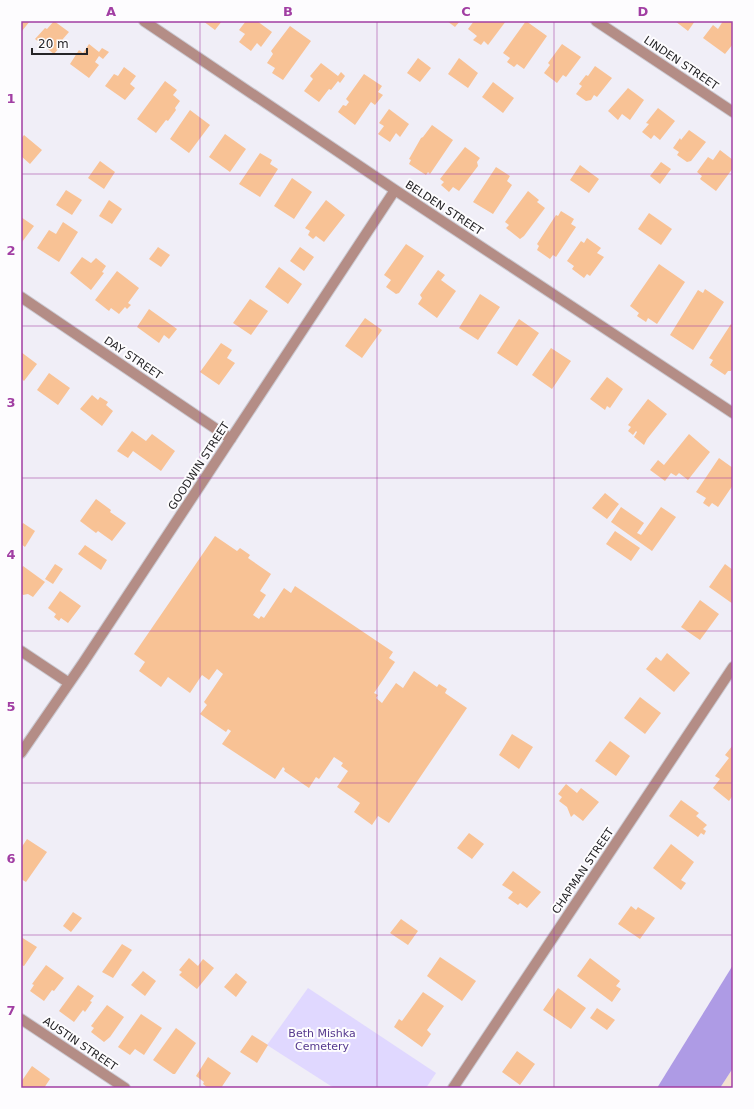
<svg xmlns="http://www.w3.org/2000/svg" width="754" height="1109" viewBox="0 0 754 1109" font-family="'DejaVu Sans',sans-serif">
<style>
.industrial{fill:#f3e2d1}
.green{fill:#e0d8ff}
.forest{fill:#ae9be5}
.building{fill:#f8c295}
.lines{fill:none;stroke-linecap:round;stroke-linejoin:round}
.minor-casing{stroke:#cbcad2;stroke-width:12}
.minor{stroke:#b48d86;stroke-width:10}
.grid{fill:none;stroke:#a13ea3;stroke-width:1;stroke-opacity:0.55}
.labels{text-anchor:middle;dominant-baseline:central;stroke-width:4;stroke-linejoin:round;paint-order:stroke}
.street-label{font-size:11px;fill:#252427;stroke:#fdfcfe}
.park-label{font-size:11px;fill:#55388e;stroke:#fdfcfe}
.neatline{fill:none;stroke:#a13ea3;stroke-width:1.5}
.grid-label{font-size:13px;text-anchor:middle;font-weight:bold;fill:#a13ea3}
</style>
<rect width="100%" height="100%" fill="#f0eef7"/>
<!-- industrial -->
<path class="industrial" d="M 733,1068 L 733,1088 L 720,1088 Z"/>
<!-- green -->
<path class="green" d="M 308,988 L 436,1073 L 426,1088 L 334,1088 L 267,1045 Z"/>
<!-- forest -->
<path class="forest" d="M 733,965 L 733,1068 L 720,1088 L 657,1088 Z"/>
<!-- building -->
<path class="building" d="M 21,21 L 30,21 L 22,31 L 21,30 Z
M 54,21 L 69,32 L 62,40 L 64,42 L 54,54 L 35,39 L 45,28 L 47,29 Z
M 203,21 L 222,21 L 215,30 Z
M 246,21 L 257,21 L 272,32 L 261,47 L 257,43 L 251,51 L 239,42 L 245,34 L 239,30 Z
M 447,21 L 460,21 L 455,27 Z
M 474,21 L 506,21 L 488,45 L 484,41 L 481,45 L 473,40 L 477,36 L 468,29 Z
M 526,21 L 547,36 L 524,69 L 517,64 L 514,67 L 507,62 L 510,58 L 503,53 Z
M 675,21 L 695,21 L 688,31 Z
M 723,21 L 733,21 L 733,44 L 725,54 L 703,38 L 713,25 L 718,29 Z
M 290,26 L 311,41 L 283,80 L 272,73 L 275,68 L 267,63 L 273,54 L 271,51 Z
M 89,44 L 99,52 L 102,48 L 109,52 L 103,59 L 99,56 L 95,62 L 99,65 L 89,78 L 70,64 L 79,50 L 83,53 Z
M 562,44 L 581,57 L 566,77 L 563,75 L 557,83 L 544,73 L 550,65 L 548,63 Z
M 418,58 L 431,68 L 420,82 L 407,73 Z
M 459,58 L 478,73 L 468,88 L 448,74 Z
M 321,63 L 338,76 L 341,72 L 345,76 L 340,83 L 338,81 L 331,90 L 329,89 L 319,102 L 304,91 L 313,79 L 310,76 Z
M 595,66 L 612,78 L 597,97 L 594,95 L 591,100 L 586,101 L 576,94 L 582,86 L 579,84 L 586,75 L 588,76 Z
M 124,67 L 136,76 L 130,84 L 135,88 L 125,100 L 105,86 L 114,74 L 118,76 Z
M 364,74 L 382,86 L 378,92 L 383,95 L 375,105 L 371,102 L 355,125 L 338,112 L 343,105 L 346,106 L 349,102 L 346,99 Z
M 165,81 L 177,90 L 173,95 L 180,101 L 175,108 L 176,110 L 168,121 L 166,120 L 156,133 L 137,119 Z
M 493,82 L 514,98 L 503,113 L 482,97 Z
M 628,88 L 644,100 L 630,120 L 622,114 L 618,120 L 608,111 Z
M 658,108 L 675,121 L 660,140 L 654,135 L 651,139 L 642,132 L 649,124 L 646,123 Z
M 389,109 L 409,124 L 400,137 L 396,133 L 390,142 L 378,134 L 384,126 L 379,123 Z
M 190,110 L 210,125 L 189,153 L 170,139 Z
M 432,125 L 453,140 L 430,174 L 428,172 L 426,175 L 409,164 L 411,160 L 409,159 L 421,138 L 423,137 Z
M 689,130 L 706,142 L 691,161 L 687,162 L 677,155 L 679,152 L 673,148 L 680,138 L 681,140 Z
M 225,134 L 246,149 L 230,172 L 209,157 Z
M 24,135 L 42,150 L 30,164 L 21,156 L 21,139 Z
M 465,147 L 480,158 L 477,162 L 478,166 L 459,191 L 453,187 L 449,192 L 441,185 L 444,182 L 440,179 Z
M 720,150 L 733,160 L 733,168 L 716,191 L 700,179 L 702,176 L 697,172 L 708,157 L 713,160 Z
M 260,153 L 272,160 L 270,164 L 278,169 L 260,197 L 239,184 Z
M 100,161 L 115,172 L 104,189 L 88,178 Z
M 661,162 L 671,169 L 660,184 L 650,176 Z
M 580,165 L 599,179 L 589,193 L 570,180 Z
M 496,167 L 510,176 L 507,181 L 512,185 L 493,214 L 473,202 Z
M 292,178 L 312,192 L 294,219 L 274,206 Z
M 66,190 L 82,200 L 72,215 L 56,205 Z
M 528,191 L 539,200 L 537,202 L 545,208 L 524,236 L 520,239 L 506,228 L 509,225 L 505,222 Z
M 109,200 L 122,209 L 112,224 L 99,216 Z
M 326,200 L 345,215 L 324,242 L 316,236 L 313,239 L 308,235 L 310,231 L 305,228 Z
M 561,211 L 574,219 L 571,224 L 576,227 L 556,257 L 553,255 L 550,259 L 537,250 L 539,246 L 537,244 L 556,215 L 558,216 Z
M 649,213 L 672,229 L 661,245 L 638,229 Z
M 21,217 L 34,226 L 22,242 L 21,241 Z
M 63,222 L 78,232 L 59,262 L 37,248 L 49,230 L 56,234 Z
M 587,238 L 601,248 L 597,253 L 604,257 L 590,276 L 587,274 L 584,278 L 572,269 L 574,266 L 567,261 L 581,241 L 584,243 Z
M 406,244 L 424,256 L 399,293 L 396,294 L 386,287 L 391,280 L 384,275 Z
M 158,247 L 170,255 L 161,267 L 149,259 Z
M 300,247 L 314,257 L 304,271 L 290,261 Z
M 82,257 L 91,263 L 96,258 L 106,266 L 102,272 L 104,273 L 91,290 L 70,273 Z
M 659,264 L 685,282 L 657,324 L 648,318 L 646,322 L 637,316 L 639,313 L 630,306 Z
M 279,267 L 302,284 L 288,304 L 265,287 Z
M 438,270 L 445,275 L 441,280 L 456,291 L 437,318 L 418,304 L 422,298 L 420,295 Z
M 117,271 L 139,288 L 128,303 L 131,305 L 127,309 L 125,307 L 119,314 L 111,308 L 109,311 L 95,300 Z
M 705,289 L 724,302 L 693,350 L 670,335 L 698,290 L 703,293 Z
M 480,294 L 500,307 L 478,340 L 459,328 Z
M 250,299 L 268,311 L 251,335 L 233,323 Z
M 149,309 L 177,329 L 169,339 L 164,335 L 159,343 L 137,327 Z
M 365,318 L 382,330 L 362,358 L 345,346 Z
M 519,319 L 539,333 L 517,366 L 497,353 Z
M 731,324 L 733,326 L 733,368 L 731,371 L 728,371 L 725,375 L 710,365 L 713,360 L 709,358 Z
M 221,343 L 232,350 L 227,358 L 235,363 L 219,385 L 200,372 Z
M 551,348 L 571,361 L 552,389 L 532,375 Z
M 21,352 L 37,364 L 24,381 L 21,378 Z
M 49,373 L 70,388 L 58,405 L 37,390 Z
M 607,377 L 623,389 L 610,408 L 607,406 L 605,410 L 590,399 Z
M 92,395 L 98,400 L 100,397 L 108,402 L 106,405 L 113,411 L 102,426 L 80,409 Z
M 648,399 L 667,414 L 647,439 L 644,445 L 634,437 L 637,432 L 636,431 L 633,435 L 628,431 L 631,427 L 628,425 Z
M 132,431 L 146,441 L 152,434 L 175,451 L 161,471 L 133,451 L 128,458 L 117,451 Z
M 689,434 L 710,452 L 688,480 L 679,473 L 676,476 L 671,473 L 665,481 L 650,470 L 658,460 L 664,465 Z
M 719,458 L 733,468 L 733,485 L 718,507 L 712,503 L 709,507 L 703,503 L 706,498 L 696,492 Z
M 605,493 L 619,504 L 607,519 L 592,508 Z
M 96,499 L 111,510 L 110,512 L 126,523 L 112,541 L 98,531 L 96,533 L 80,521 Z
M 621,507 L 644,523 L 637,533 L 641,535 L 661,507 L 676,517 L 652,551 L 611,522 Z
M 23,523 L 35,531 L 25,547 L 21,544 L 21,526 Z
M 615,531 L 640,548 L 631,561 L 606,544 Z
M 215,536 L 237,551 L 240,548 L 250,555 L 248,558 L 271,574 L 260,591 L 266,595 L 253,615 L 259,619 L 261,616 L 264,618 L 284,588 L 291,593 L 295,586 L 393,652 L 389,658 L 395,662 L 374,693 L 378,695 L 376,698 L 382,703 L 396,683 L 403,688 L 414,671 L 437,687 L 439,684 L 447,689 L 445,693 L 467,708 L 389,823 L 378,816 L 372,825 L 354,812 L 360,803 L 337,787 L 348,771 L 341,766 L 343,763 L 334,757 L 319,779 L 316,777 L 309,788 L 284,771 L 285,769 L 283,767 L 275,779 L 222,744 L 231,731 L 228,729 L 226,732 L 200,714 L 207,705 L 204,702 L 223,674 L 217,669 L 209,680 L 202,675 L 190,693 L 168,677 L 161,687 L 139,671 L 145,662 L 134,654 Z
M 85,545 L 107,560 L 101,570 L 78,554 Z
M 55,564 L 63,569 L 53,584 L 45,579 Z
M 725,564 L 733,570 L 733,604 L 709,587 Z
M 23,566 L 45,582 L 33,597 L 28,594 L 23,595 L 21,593 L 21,569 Z
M 60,591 L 81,606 L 68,623 L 61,618 L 59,621 L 54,617 L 56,614 L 48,608 Z
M 700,600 L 719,614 L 700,640 L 681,627 Z
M 667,653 L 690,673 L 674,692 L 646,669 L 656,657 L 661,661 Z
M 640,697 L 661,713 L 645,734 L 624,718 Z
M 512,734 L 533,747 L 519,769 L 499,755 Z
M 610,741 L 630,756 L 616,776 L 595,761 Z
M 733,745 L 733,795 L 729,801 L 713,788 L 720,779 L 715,776 L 729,758 L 725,755 Z
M 566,784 L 577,793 L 581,788 L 599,802 L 583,821 L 574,814 L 571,817 L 567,807 L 559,801 L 562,797 L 558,794 Z
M 681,800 L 699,813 L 696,816 L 707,825 L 703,829 L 706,831 L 704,835 L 701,833 L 698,837 L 669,816 Z
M 469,833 L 484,844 L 472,859 L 457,848 Z
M 27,839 L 47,852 L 26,882 L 21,879 L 21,848 Z
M 671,844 L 694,862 L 681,880 L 686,883 L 681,890 L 653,868 Z
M 513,871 L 541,892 L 527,908 L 520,903 L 518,905 L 508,898 L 513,892 L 502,885 Z
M 631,906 L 636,910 L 638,907 L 655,918 L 640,939 L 618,924 Z
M 73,912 L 82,918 L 71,932 L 63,926 Z
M 401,919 L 418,931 L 408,945 L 390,933 Z
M 21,937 L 37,947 L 24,966 L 21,965 Z
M 122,944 L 132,950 L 113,978 L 102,972 Z
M 440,957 L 476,981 L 462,1001 L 427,976 Z
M 189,958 L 198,966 L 203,959 L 214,968 L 197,989 L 179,975 L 182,972 L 179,970 Z
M 590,958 L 620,981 L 616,986 L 621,989 L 612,1002 L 577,976 Z
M 46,965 L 64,978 L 54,991 L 52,990 L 44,1001 L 30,991 L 34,985 L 32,984 Z
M 143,971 L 156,981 L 145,996 L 131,985 Z
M 236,973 L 247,982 L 236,997 L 224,987 Z
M 78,985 L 94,996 L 90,1001 L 92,1002 L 85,1012 L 83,1010 L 74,1022 L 59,1011 Z
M 558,988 L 586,1008 L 571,1029 L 543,1010 Z
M 423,992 L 444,1006 L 427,1030 L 431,1034 L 422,1047 L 394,1027 L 399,1019 L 402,1021 Z
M 107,1005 L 124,1017 L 110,1037 L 104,1042 L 91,1032 L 94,1028 L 91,1026 Z
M 597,1008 L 615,1020 L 607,1030 L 590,1018 Z
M 141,1014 L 162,1028 L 144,1055 L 135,1049 L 130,1055 L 118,1047 Z
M 176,1028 L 196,1043 L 175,1074 L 173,1074 L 153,1060 Z
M 252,1035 L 268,1045 L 257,1063 L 240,1052 Z
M 517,1051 L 535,1064 L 520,1085 L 502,1072 Z
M 208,1057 L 231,1073 L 221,1088 L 208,1088 L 203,1084 L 204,1082 L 196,1076 Z
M 32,1066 L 50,1079 L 44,1088 L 21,1088 L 21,1082 Z"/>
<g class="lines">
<!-- minor casing -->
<g class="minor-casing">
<path id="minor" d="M 144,21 L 395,190 L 733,413
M 596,21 L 733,112
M 21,297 L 231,439
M 21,651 L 69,683
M 21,753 L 83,663 L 395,190
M 21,1019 L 125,1088
M 453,1088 L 733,667"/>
</g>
<!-- minor -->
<use href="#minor" class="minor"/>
</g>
<!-- grid -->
<path class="grid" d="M 200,21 L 200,1088M 377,21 L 377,1088M 554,21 L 554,1088M 21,174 L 733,174M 21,326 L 733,326M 21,478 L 733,478M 21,631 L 733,631M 21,783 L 733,783M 21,935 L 733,935"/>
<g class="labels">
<!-- street labels -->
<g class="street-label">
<text transform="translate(681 63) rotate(34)">LINDEN STREET</text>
<text transform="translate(444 208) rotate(33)">BELDEN STREET</text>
<text transform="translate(133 358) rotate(34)">DAY STREET</text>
<text transform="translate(199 466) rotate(-57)">GOODWIN STREET</text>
<text transform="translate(583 871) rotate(-56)">CHAPMAN STREET</text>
<text transform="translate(80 1044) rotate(34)">AUSTIN STREET</text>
</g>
<!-- park labels -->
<g class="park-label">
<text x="322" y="1033">Beth Mishka<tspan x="322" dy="13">Cemetery</tspan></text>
</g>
</g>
<!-- border -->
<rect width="754" height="1109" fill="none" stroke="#fdfcfe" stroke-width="44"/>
<!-- scale -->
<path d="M32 48v6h55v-6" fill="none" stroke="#252427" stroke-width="2"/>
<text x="38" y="48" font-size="12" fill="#252427" stroke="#fdfcfe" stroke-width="3" paint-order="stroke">20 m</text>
<rect x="22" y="22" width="710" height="1065" class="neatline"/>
<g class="grid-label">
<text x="111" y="16">A</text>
<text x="288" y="16">B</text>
<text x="466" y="16">C</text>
<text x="643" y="16">D</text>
<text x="11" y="103">1</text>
<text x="11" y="255">2</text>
<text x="11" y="407">3</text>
<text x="11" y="559">4</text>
<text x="11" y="711">5</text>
<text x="11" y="863">6</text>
<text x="11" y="1015">7</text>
</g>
</svg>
